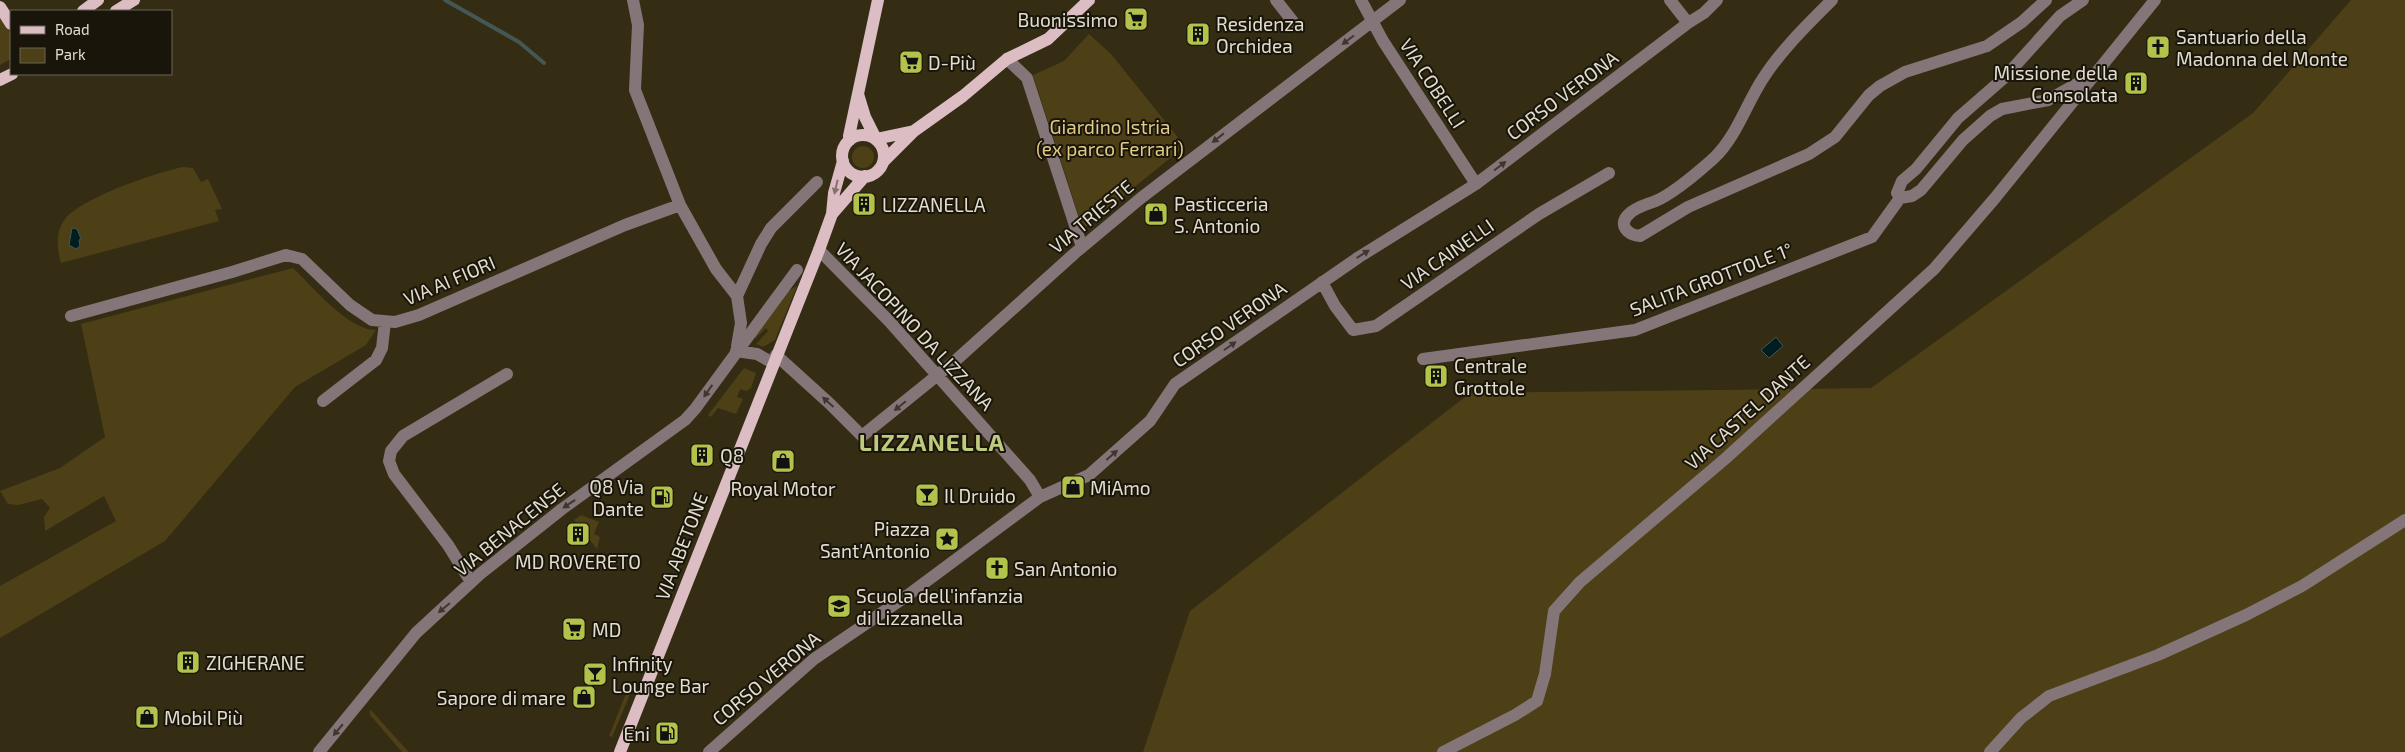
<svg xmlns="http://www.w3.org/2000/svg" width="2405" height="752" viewBox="0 0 2405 752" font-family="'Exo 2',sans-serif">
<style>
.green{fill:#4d4017}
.water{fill:#001e20;stroke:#445754}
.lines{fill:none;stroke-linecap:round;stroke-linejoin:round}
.stream{stroke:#445754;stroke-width:4}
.minor{stroke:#847578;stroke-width:12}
.major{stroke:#dbbdc3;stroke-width:12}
.oneway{fill:#3e3730}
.oneway2{fill:#847170}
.labels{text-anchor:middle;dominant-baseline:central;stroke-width:4;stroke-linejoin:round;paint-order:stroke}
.poi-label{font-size:19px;fill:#e2ddce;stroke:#19150a;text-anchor:start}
.street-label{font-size:19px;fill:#e2ddce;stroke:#19150a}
.park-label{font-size:19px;fill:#e1cb86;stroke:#19150a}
.district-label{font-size:24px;font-weight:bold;letter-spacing:1px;fill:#beca7d;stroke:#19150a}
</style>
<rect width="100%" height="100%" fill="#342c13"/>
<!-- green -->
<path class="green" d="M 2351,0 L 2405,0 L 2405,752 L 1143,752 L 1190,611 L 1470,393 L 1871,388 L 2253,113 Z
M 0,18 L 11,34 L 11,59 L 0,65 Z
M 1089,34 L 1111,54 L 1185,146 L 1083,229 L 1033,75 L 1064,61 Z
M852 157a11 11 0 1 1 22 0a11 11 0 1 1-22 0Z
M 183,167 L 193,168 L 201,182 L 208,179 L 222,209 L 215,210 L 219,221 L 61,263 C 57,248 55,232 65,219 C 83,197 155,173 183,167 Z
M 293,268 C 312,286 349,331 376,330 L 366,345 L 295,387 L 165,541 L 0,638 L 0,586 L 116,521 L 104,496 L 45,531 L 44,517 L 50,508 L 42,499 L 18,505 L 8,504 L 0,491 L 60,468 L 105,437 L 81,324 Z
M 797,286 L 775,340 L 763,347 L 756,344 L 768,331 L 766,328 L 755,339 L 754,331 L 784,293 Z
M 744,368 L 756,373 L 751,388 L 746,391 L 740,389 L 737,397 L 743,399 L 736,414 L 718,408 L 711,417 L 708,415 Z
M 581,515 L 599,522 L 594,534 L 600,537 L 597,549 L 574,520 Z
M 627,691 L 631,692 L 612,737 L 609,736 Z
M 370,709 L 406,749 L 409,752 L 402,752 L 370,715 Z"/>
<!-- water -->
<path class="water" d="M 72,228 L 77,229 L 81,239 L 79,240 L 80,246 L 76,249 L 69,245 Z
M 1776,337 L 1783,346 L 1769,358 L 1761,350 Z"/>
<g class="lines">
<!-- stream -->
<path class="stream" d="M 445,0 L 519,42 L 544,63"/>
<!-- minor -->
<path class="minor" d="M 633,0 L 638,25 L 635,90 L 680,205 L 716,269 L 737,296 L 741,323 L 737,346
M 1276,0 L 1294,23
M 1361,0 L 1383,41 L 1476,184
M 1670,0 L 1688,23
M 1832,0 C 1807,25 1781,50 1762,80 C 1746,105 1736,137 1714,158 C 1698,172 1679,189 1660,199 C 1650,204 1637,206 1629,214 C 1617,225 1628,235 1640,236 L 1688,207 L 1809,154 L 1835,137 L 1869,95 L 1880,86 L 1905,72 L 1987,46 L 2022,22 L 2046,0
M 2083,0 L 2060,16 L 2005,77 L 1958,118 L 1916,169 L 1902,181 L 1897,193 L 1900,198 L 1912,196 L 1921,190 L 1963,140 L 1990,116 L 2002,109 L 2048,100 L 2082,81 L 2088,83
M 1007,59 L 1027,78 L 1082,247
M 819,250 L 889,321 L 1030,480 L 1040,497
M 1322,282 L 1335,306 L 1353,330 L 1376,326 L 1539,214 L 1609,173
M 737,296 L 761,244 L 771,228 L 817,182
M 71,316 L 232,272 L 286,255 L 302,259 L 350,305 L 372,320 L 395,322 L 419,315 L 625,225 L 680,205
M 736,351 L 757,354 L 773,363
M 776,355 L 829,403 L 862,436 L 955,361 L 1075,253 L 1141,198 L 1400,0
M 1423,359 L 1635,330 L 1872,237 L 1900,198
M 323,401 L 376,360 L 382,348 L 385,322
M 471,582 L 448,545 L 394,474 L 389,461 L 391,451 L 403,436 L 507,374
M 319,752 L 416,633 L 480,574 L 562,509 L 685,420 L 695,409 L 797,270
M 709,752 L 814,659 L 908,595 L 1040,497 L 1089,475 L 1150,421 L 1175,384 L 1359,257 L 1476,184 L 1688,23 L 1704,13 L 1717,0
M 1443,752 L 1515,715 L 1537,701 L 1545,674 L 1554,611 L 1580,582 L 1726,458 L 1934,269 L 1995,198 L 2155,0
M 1990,752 L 2021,718 L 2049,696 L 2158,655 L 2246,615 L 2302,586 L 2405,520"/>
<!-- major -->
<path class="major" d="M 0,7 L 11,24
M 83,11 L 98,0
M 116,11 L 134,0
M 0,80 L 12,74
M 858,94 L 865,117 L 876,139 L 914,131
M842 156a21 21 0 1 1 42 0a21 21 0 1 1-42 0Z
M 850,140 L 849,136 L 878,0
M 883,162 L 914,131 L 963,96 L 1007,59 L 1048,39 L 1089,0
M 832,214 L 865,176
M 620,752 L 819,250 L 832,214 L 834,193 L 843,161"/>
</g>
<!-- one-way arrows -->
<defs><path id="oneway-solid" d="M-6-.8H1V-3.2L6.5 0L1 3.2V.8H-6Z" transform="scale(1.25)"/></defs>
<g class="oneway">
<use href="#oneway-solid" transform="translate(1348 40) rotate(143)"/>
<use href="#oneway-solid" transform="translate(1218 138) rotate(142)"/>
<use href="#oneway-solid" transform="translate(1500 166) rotate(-37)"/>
<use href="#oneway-solid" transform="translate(1363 254) rotate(-32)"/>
<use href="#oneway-solid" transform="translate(1230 346) rotate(-35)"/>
<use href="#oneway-solid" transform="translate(708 391) rotate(125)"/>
<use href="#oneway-solid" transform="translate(828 402) rotate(-138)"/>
<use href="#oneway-solid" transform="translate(900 406) rotate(141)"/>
<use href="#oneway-solid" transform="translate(1112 455) rotate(-41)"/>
<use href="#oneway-solid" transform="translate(569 504) rotate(146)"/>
<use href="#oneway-solid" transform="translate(444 608) rotate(140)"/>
<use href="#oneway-solid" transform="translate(338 730) rotate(130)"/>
</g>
<use class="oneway2" href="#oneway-solid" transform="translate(836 187) rotate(103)"/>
<!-- icons -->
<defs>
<g id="supermarket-square" transform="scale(1.25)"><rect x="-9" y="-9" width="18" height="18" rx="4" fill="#b3c24b" stroke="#19150a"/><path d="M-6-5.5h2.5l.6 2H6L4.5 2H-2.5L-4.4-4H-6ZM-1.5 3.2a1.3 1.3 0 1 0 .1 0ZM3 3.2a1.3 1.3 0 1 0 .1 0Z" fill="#111"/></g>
<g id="building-square" transform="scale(1.25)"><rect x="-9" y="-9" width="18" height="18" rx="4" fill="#b3c24b" stroke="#19150a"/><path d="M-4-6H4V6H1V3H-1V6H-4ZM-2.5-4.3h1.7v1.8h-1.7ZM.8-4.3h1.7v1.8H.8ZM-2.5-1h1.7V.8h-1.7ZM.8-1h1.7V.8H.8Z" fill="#111"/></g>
<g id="church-square" transform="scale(1.25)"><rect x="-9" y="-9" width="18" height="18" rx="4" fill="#b3c24b" stroke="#19150a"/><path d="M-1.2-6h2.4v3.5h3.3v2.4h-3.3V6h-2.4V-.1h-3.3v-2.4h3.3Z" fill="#111"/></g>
<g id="shop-square" transform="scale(1.25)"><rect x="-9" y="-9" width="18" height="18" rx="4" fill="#b3c24b" stroke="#19150a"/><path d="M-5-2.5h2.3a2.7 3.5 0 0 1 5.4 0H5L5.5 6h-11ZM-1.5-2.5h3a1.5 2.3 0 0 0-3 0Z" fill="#111"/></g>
<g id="bar-square" transform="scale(1.25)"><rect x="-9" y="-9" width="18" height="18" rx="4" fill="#b3c24b" stroke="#19150a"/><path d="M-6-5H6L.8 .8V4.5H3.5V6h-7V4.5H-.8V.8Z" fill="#111"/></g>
<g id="fuel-square" transform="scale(1.25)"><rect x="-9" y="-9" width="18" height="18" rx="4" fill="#b3c24b" stroke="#19150a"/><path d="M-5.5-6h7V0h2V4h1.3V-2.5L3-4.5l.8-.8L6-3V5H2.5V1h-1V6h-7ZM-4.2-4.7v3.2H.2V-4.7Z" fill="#111"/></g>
<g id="sight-square" transform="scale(1.25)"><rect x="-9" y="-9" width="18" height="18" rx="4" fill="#b3c24b" stroke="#19150a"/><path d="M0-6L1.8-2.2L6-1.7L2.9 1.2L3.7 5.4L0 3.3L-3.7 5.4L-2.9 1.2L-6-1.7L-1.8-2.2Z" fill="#111"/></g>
<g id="school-square" transform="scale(1.25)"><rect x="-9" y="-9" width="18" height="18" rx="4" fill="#b3c24b" stroke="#19150a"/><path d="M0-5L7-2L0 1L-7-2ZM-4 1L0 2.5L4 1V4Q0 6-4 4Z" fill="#111"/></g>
</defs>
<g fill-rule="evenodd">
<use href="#supermarket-square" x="1136" y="19"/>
<use href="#building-square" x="1198" y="34"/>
<use href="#church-square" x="2158" y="47"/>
<use href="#supermarket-square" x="911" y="62"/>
<use href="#building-square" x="2136" y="83"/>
<use href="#building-square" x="864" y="204"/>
<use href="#shop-square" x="1156" y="214"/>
<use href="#building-square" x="1436" y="376"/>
<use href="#building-square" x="702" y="455"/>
<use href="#shop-square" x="783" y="461"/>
<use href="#shop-square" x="1073" y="487"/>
<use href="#bar-square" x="927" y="495"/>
<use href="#fuel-square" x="662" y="497"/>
<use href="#building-square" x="578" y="534"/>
<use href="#sight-square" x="947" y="539"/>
<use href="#church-square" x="997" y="568"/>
<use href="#school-square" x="839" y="606"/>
<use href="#supermarket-square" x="574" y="629"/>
<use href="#building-square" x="188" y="662"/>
<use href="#bar-square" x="595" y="674"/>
<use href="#shop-square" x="584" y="697"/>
<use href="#shop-square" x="147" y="717"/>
<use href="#fuel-square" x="667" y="733"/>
</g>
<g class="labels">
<!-- poi labels -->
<g class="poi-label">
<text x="1118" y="19" text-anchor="end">Buonissimo</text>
<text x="1216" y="23">Residenza<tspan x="1216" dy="22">Orchidea</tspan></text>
<text x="2176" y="36">Santuario della<tspan x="2176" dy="22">Madonna del Monte</tspan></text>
<text x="928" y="62">D-Più</text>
<text x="2118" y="72" text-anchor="end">Missione della<tspan x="2118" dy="22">Consolata</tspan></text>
<text x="1174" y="203">Pasticceria<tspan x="1174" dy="22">S. Antonio</tspan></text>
<text x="882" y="204">LIZZANELLA</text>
<text x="1454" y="365">Centrale<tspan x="1454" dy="22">Grottole</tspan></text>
<text x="720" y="455">Q8</text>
<text x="644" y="486" text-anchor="end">Q8 Via<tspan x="644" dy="22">Dante</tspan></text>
<text x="1090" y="487">MiAmo</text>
<text x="783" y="488" text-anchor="middle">Royal Motor</text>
<text x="944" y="495">Il Druido</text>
<text x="930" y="528" text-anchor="end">Piazza<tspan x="930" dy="22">Sant'Antonio</tspan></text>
<text x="578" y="561" text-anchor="middle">MD ROVERETO</text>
<text x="1014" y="568">San Antonio</text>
<text x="856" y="595">Scuola dell'infanzia<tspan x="856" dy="22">di Lizzanella</tspan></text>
<text x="592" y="629">MD</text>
<text x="206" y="662">ZIGHERANE</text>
<text x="612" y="663">Infinity<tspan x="612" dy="22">Lounge Bar</tspan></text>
<text x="566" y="697" text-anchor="end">Sapore di mare</text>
<text x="164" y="717">Mobil Più</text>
<text x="650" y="733" text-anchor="end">Eni</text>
</g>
<!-- street labels -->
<g class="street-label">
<text transform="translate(1433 83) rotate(57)">VIA COBELLI</text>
<text transform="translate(1562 95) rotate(-37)">CORSO VERONA</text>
<text transform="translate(1091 216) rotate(-40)">VIA TRIESTE</text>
<text transform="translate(1447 254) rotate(-35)">VIA CAINELLI</text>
<text transform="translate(1711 279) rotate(-21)">SALITA GROTTOLE 1°</text>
<text transform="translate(449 280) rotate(-23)">VIA AI FIORI</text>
<text transform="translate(1229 324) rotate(-35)">CORSO VERONA</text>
<text transform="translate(915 326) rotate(47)">VIA JACOPINO DA LIZZANA</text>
<text transform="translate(1747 412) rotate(-42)">VIA CASTEL DANTE</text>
<text transform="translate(509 529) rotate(-39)">VIA BENACENSE</text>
<text transform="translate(681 546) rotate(-69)">VIA ABETONE</text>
<text transform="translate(766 678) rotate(-40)">CORSO VERONA</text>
</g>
<!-- park labels -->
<g class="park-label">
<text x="1110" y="126">Giardino Istria<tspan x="1110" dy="22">(ex parco Ferrari)</tspan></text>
</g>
<!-- district labels -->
<g class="district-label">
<text x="932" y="441">LIZZANELLA</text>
</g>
</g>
<!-- legend -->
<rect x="10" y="10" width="162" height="65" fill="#19150a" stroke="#696558"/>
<rect x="20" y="26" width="25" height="8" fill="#dbbdc3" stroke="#696558"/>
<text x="55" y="35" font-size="15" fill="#e2ddce">Road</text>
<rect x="20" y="48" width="25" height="15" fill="#4d4017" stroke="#696558"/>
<text x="55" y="60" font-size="15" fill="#e2ddce">Park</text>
</svg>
